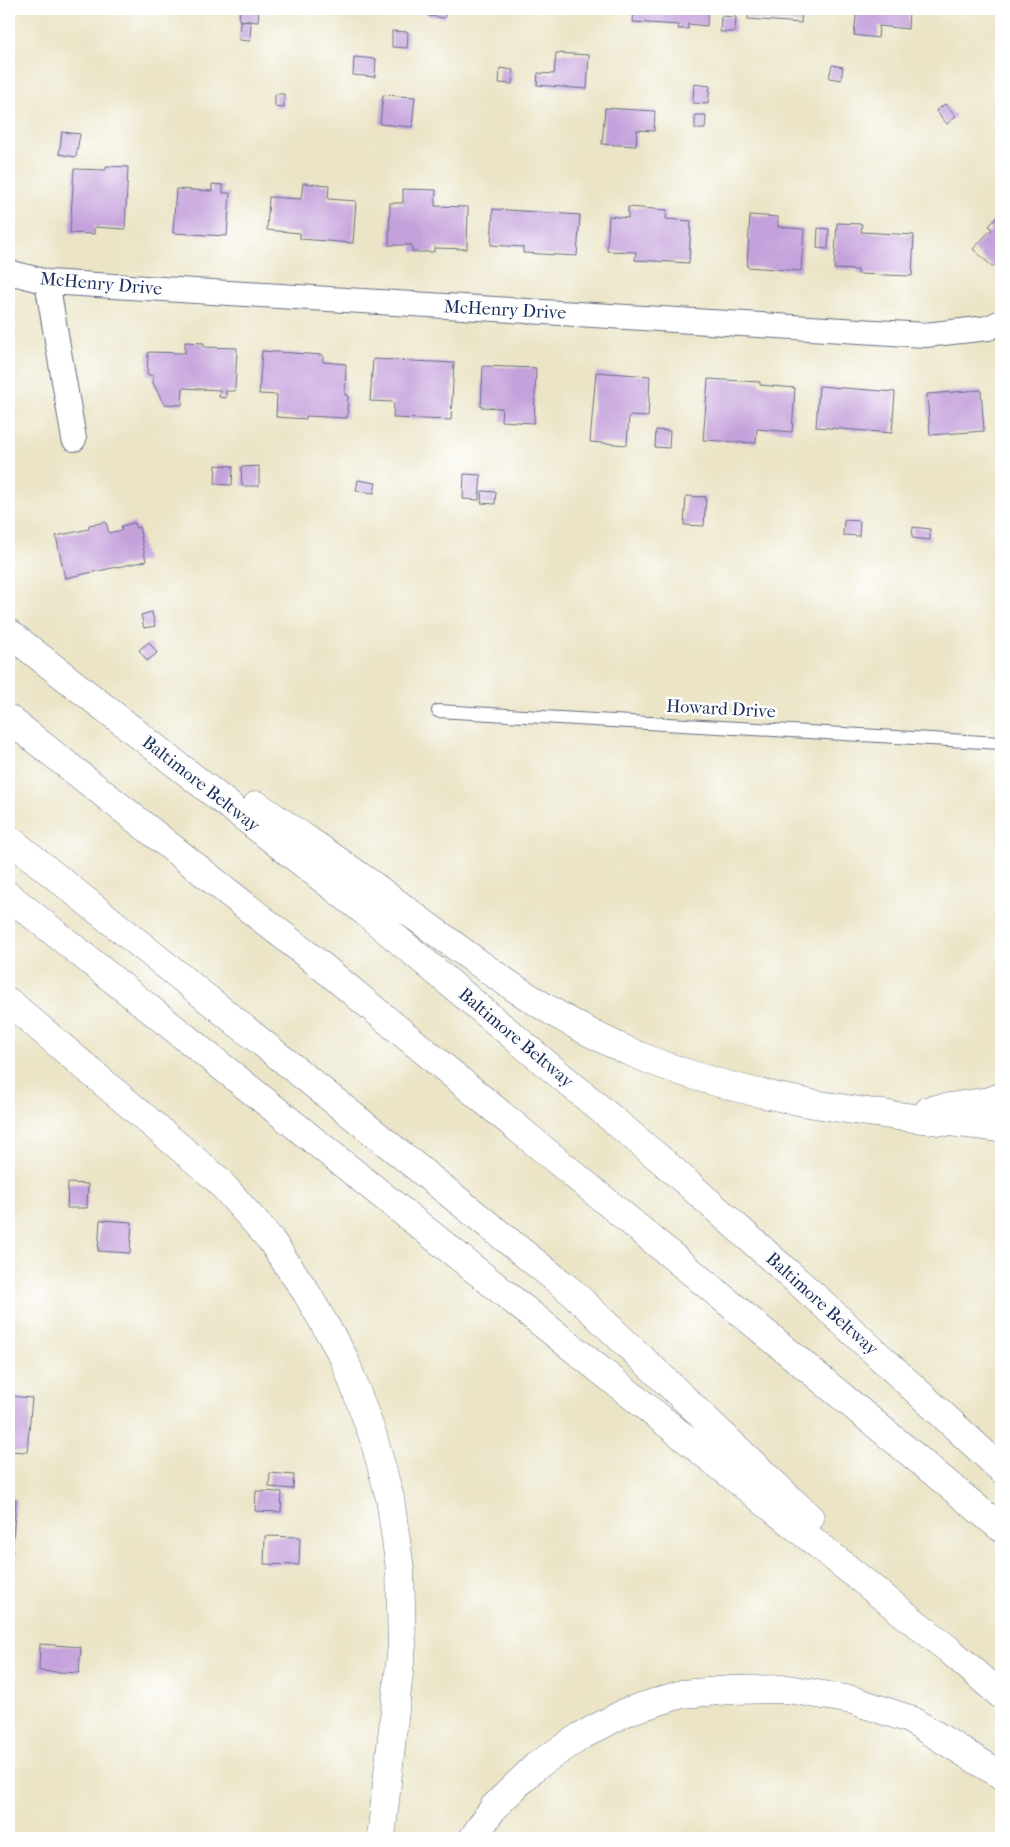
<svg xmlns="http://www.w3.org/2000/svg" width="1010" height="1847" viewBox="0 0 1010 1847" font-family="'IM FELL French Canon',serif">
<style>
.building{fill:#c4a1db}
.lines{fill:none;stroke-linecap:round;stroke-linejoin:round}
.lane-casing{stroke:#646e82;stroke-width:14}
.street-casing{stroke:#646e82;stroke-width:26}
.highway-casing{stroke:#646e82;stroke-width:29}
.lane{stroke:#fff;stroke-width:12}
.street{stroke:#fff;stroke-width:24}
.highway{stroke:#fff;stroke-width:28}
.labels{text-anchor:middle;dominant-baseline:central;stroke-width:5;stroke-linejoin:round;paint-order:stroke}
.street-label{font-size:18px;fill:#1b2f5e;stroke:#fff}
</style>
<rect width="100%" height="100%" fill="#fff"/>
<filter id="ink" filterUnits="userSpaceOnUse"><feTurbulence type="fractalNoise" baseFrequency=".02" numOctaves="2"/><feDisplacementMap in="SourceGraphic" scale="10" xChannelSelector="R" yChannelSelector="G"/><feConvolveMatrix kernelMatrix="1 2 1 2 8 2 1 2 1" color-interpolation-filters="sRGB"/></filter>
<filter id="wash" filterUnits="userSpaceOnUse"><feTurbulence type="fractalNoise" baseFrequency=".0096" numOctaves="4" result="noise"/><feDisplacementMap in="SourceGraphic" scale="20" xChannelSelector="R" yChannelSelector="G"/><feGaussianBlur stdDeviation="1.12" result="paint"/><feColorMatrix in="noise" values="0 0 0 0 0 0 0 0 0 0 0 0 0 0 0 0 0 1.4 0 .05"/><feComposite in="paint" operator="in"/></filter>
<g filter="url(#wash)">
<rect width="100%" height="100%" fill="#ebe4c6"/>
<g id="blocks">
<!-- building -->
<path class="building" d="M 240,9 L 259,9 L 258,22 L 239,20 Z
M 428,9 L 446,9 L 445,18 L 428,16 Z
M 634,9 L 708,9 L 707,26 L 688,24 L 688,29 L 678,29 L 679,25 L 633,22 Z
M 749,9 L 802,9 L 801,23 L 748,19 Z
M 857,9 L 909,9 L 908,29 L 879,26 L 878,38 L 854,35 Z
M 721,16 L 736,17 L 735,32 L 720,32 Z
M 240,21 L 251,22 L 250,41 L 239,40 Z
M 392,31 L 408,32 L 407,48 L 392,47 Z
M 556,53 L 589,55 L 587,89 L 537,85 L 538,73 L 554,74 Z
M 354,57 L 376,59 L 375,77 L 353,75 Z
M 832,65 L 843,67 L 841,80 L 829,78 Z
M 500,68 L 513,70 L 512,84 L 499,83 Z
M 694,84 L 710,86 L 708,104 L 693,103 Z
M 275,94 L 284,94 L 284,108 L 275,107 Z
M 383,95 L 415,97 L 412,127 L 380,124 Z
M 945,104 L 956,116 L 947,124 L 936,111 Z
M 605,108 L 655,111 L 654,131 L 637,130 L 636,146 L 602,144 Z
M 695,115 L 706,115 L 705,129 L 695,129 Z
M 62,132 L 80,134 L 76,157 L 59,154 Z
M 106,166 L 128,167 L 125,229 L 94,227 L 94,234 L 70,233 L 74,169 L 106,170 Z
M 303,183 L 329,185 L 328,199 L 356,201 L 353,243 L 300,239 L 300,233 L 267,230 L 269,197 L 301,199 Z
M 212,184 L 223,185 L 223,193 L 230,193 L 227,236 L 173,233 L 176,189 L 212,191 Z
M 403,189 L 436,190 L 435,206 L 468,207 L 467,249 L 434,248 L 434,252 L 412,252 L 412,245 L 389,245 L 390,203 L 403,203 Z
M 628,207 L 667,210 L 666,219 L 691,221 L 689,263 L 635,260 L 636,252 L 607,251 L 609,216 L 628,218 Z
M 493,209 L 580,215 L 577,256 L 523,253 L 523,247 L 491,245 Z
M 1001,213 L 1001,259 L 993,267 L 973,249 L 992,229 L 989,226 Z
M 750,215 L 778,217 L 778,227 L 804,229 L 801,271 L 747,267 Z
M 837,223 L 862,224 L 861,232 L 914,235 L 912,276 L 858,274 L 858,270 L 834,269 Z
M 818,228 L 829,229 L 828,249 L 817,248 Z
M 185,342 L 204,343 L 204,347 L 237,348 L 235,391 L 226,391 L 226,398 L 219,397 L 220,390 L 183,388 L 182,405 L 164,404 L 153,383 L 153,375 L 147,375 L 148,352 L 185,353 Z
M 262,351 L 323,355 L 323,362 L 346,364 L 345,395 L 348,395 L 347,418 L 306,416 L 306,419 L 276,417 L 277,395 L 259,394 Z
M 373,359 L 454,363 L 451,420 L 393,418 L 394,402 L 370,401 Z
M 483,366 L 536,368 L 534,423 L 501,421 L 502,408 L 481,407 Z
M 596,372 L 650,376 L 648,417 L 629,416 L 627,445 L 590,442 Z
M 708,379 L 760,382 L 760,385 L 795,388 L 792,432 L 757,429 L 756,443 L 703,440 Z
M 819,386 L 895,392 L 892,433 L 816,427 Z
M 981,390 L 984,431 L 930,435 L 927,394 Z
M 656,430 L 670,431 L 669,448 L 655,447 Z
M 216,465 L 233,466 L 232,485 L 215,484 Z
M 259,466 L 259,486 L 242,486 L 241,467 Z
M 464,474 L 481,475 L 479,500 L 463,499 Z
M 358,480 L 376,483 L 374,493 L 356,491 Z
M 482,491 L 496,492 L 495,504 L 481,503 Z
M 686,496 L 706,497 L 704,526 L 684,525 Z
M 844,520 L 860,521 L 859,536 L 843,535 Z
M 106,522 L 109,533 L 122,530 L 121,526 L 133,523 L 135,523 L 136,528 L 139,527 L 146,561 L 65,578 L 56,536 L 89,529 L 89,525 Z
M 913,527 L 930,529 L 930,540 L 912,538 Z
M 152,612 L 155,626 L 144,628 L 141,615 Z
M 149,642 L 157,653 L 147,661 L 139,650 Z
M 68,1183 L 88,1184 L 87,1208 L 67,1208 Z
M 100,1220 L 132,1222 L 130,1253 L 98,1251 Z
M 9,1396 L 32,1398 L 27,1452 L 9,1451 Z
M 270,1473 L 294,1475 L 293,1489 L 269,1487 Z
M 256,1491 L 282,1492 L 281,1512 L 255,1511 Z
M 9,1498 L 16,1499 L 12,1554 L 9,1554 Z
M 265,1536 L 300,1537 L 299,1565 L 264,1564 Z
M 40,1644 L 81,1647 L 79,1673 L 39,1671 Z"/>
</g>
</g>
<g filter="url(#ink)">
<use href="#blocks" fill-opacity="0" stroke="#646e82" stroke-width="1"/>
<g class="lines">
<!-- lane casing -->
<g class="lane-casing">
<path id="lane" d="M 438,711 L 1001,743"/>
</g>
<!-- street casing -->
<g class="street-casing">
<path id="street" d="M 9,272 L 47,282 L 925,335 L 988,328 L 1001,322
M 47,282 L 74,439"/>
</g>
<!-- highway casing -->
<g class="highway-casing">
<path id="highway" d="M 9,633 L 365,912 L 666,1164 L 823,1304 L 1001,1469
M 9,719 L 324,968 L 1001,1528
M 257,805 C 301,836 347,866 390,898 C 468,956 545,1016 635,1054 C 751,1103 878,1114 1001,1128
M 9,839 L 573,1293 L 810,1518
M 9,896 L 948,1649 L 1001,1695
M 9,1002 L 217,1179 L 270,1239 L 306,1292 L 344,1358 L 373,1436 L 390,1498 L 400,1569 L 402,1645 L 381,1838
M 929,1110 L 990,1101 L 1001,1097
M 473,1838 L 494,1807 L 536,1766 L 581,1736 L 628,1711 L 682,1694 L 731,1690 L 788,1689 L 852,1700 L 909,1719 L 1001,1775"/>
</g>
<!-- lane -->
<use href="#lane" class="lane"/>
<!-- street -->
<use href="#street" class="street"/>
<!-- highway -->
<use href="#highway" class="highway"/>
</g>
</g>
<g class="labels">
<!-- street labels -->
<g class="street-label">
<text transform="translate(101 284) rotate(5)">McHenry Drive</text>
<text transform="translate(505 310) rotate(3)">McHenry Drive</text>
<text transform="translate(721 709) rotate(3)">Howard Drive</text>
<text transform="translate(201 784) rotate(38)">Baltimore Beltway</text>
<text transform="translate(516 1038) rotate(40)">Baltimore Beltway</text>
<text transform="translate(822 1304) rotate(42)">Baltimore Beltway</text>
</g>
</g>
<!-- margin -->
<rect width="1010" height="1847" fill="none" stroke="#fff" stroke-width="30"/>
</svg>
